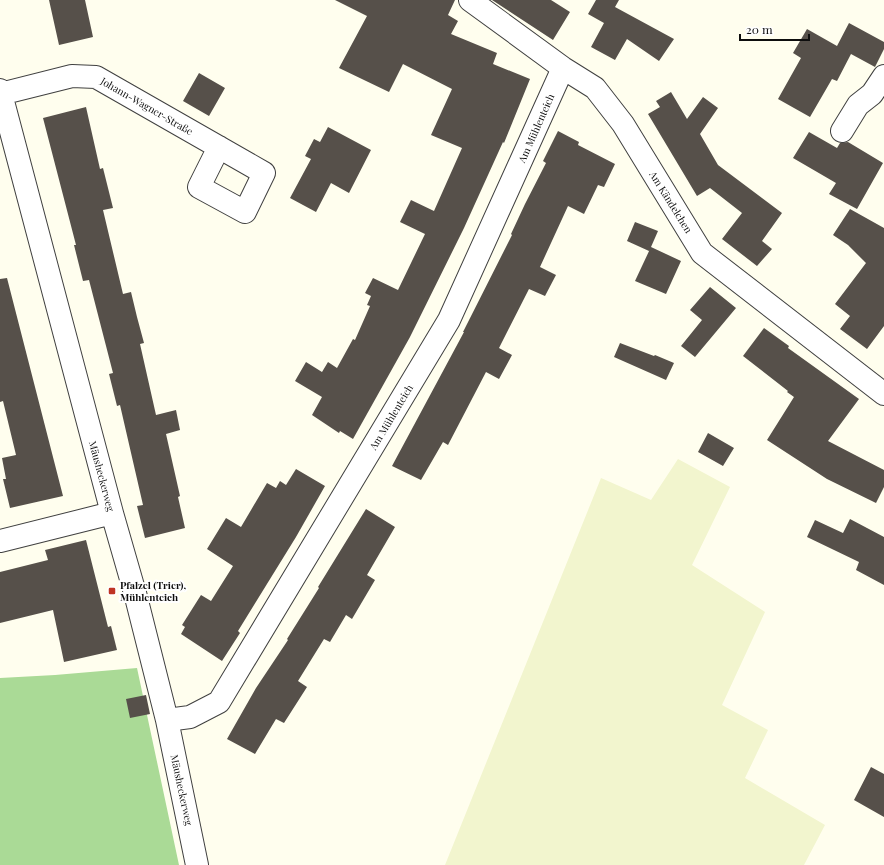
<svg xmlns="http://www.w3.org/2000/svg" width="884" height="865" viewBox="0 0 884 865" font-family="'Playfair Display',serif">
<style>
.farmland{fill:#f2f5ce}
.forest{fill:#aada96}
.building{fill:#56504a}
.lines{fill:none;stroke-linecap:round;stroke-linejoin:round}
.minor-casing{stroke:#404040;stroke-width:24}
.minor{stroke:#fff;stroke-width:22}
.poi-dot{fill:#bf3424;stroke:#fff;stroke-width:1.5}
.labels{text-anchor:middle;dominant-baseline:central;stroke-width:4;stroke-linejoin:round;paint-order:stroke}
.street-label{font-size:10px;fill:#0d0d0d;stroke:#fff}
.poi-label{font-size:10px;font-weight:bold;fill:#0d0d0d;stroke:#fff;text-anchor:start}
</style>
<rect width="100%" height="100%" fill="#fffeee"/>
<!-- farmland -->
<path class="farmland" d="M 678,459 L 730,487 L 692,565 L 765,612 L 722,705 L 768,730 L 745,778 L 825,825 L 804,865 L 445,865 L 601,478 L 651,500 Z"/>
<!-- forest -->
<path class="forest" d="M 137,668 L 179,865 L 0,865 L 0,678 L 55,675 Z"/>
<!-- building -->
<path class="building" d="M 49,0 L 85,0 L 93,37 L 59,45 Z
M 335,0 L 455,0 L 448,15 L 458,21 L 451,34 L 497,53 L 493,64 L 530,79 L 504,143 L 503,142 L 464,228 L 410,337 L 353,439 L 340,431 L 339,433 L 312,415 L 322,397 L 295,381 L 306,362 L 322,372 L 328,362 L 337,368 L 353,339 L 355,340 L 370,306 L 367,305 L 371,296 L 365,293 L 373,278 L 398,290 L 425,234 L 400,222 L 411,200 L 434,211 L 462,148 L 431,135 L 452,89 L 403,64 L 389,92 L 339,68 L 367,16 Z
M 492,0 L 551,0 L 570,12 L 553,40 Z
M 596,0 L 619,0 L 615,7 L 674,39 L 659,61 L 627,39 L 615,60 L 591,47 L 604,23 L 588,14 Z
M 849,23 L 884,42 L 884,49 L 875,67 L 851,54 L 837,81 L 832,79 L 810,117 L 778,99 L 801,58 L 793,53 L 807,29 L 837,46 Z
M 199,73 L 225,88 L 209,116 L 183,101 Z
M 671,92 L 687,119 L 703,97 L 718,108 L 700,134 L 718,165 L 782,213 L 762,241 L 772,249 L 757,266 L 722,239 L 742,213 L 710,188 L 697,196 L 648,114 L 660,107 L 656,101 Z
M 86,107 L 100,169 L 103,168 L 113,208 L 103,210 L 123,294 L 131,292 L 137,317 L 144,343 L 140,344 L 156,415 L 176,410 L 180,430 L 166,434 L 180,496 L 178,497 L 185,528 L 145,538 L 137,506 L 143,505 L 120,405 L 117,406 L 109,374 L 113,373 L 89,280 L 83,281 L 74,245 L 76,245 L 43,118 Z
M 328,127 L 371,150 L 349,193 L 331,183 L 316,212 L 290,198 L 311,159 L 305,156 L 314,139 L 320,142 Z
M 558,131 L 579,142 L 578,145 L 615,164 L 604,187 L 598,185 L 584,214 L 568,206 L 540,267 L 556,275 L 545,296 L 529,289 L 499,348 L 512,355 L 499,379 L 486,372 L 448,445 L 443,442 L 421,480 L 392,466 L 464,332 L 463,332 L 512,235 L 511,234 L 525,204 L 546,163 L 543,161 Z
M 809,132 L 837,148 L 840,143 L 848,142 L 883,163 L 857,209 L 829,194 L 836,183 L 793,158 Z
M 850,209 L 884,228 L 884,326 L 867,349 L 840,329 L 850,316 L 835,304 L 866,263 L 848,245 L 833,235 Z
M 635,222 L 658,231 L 651,247 L 681,261 L 666,294 L 635,281 L 650,249 L 649,251 L 627,241 Z
M 7,278 L 63,496 L 10,508 L 3,479 L 6,479 L 2,458 L 16,455 L 3,401 L 0,402 L 0,279 Z
M 710,287 L 736,308 L 695,357 L 681,346 L 702,320 L 690,310 Z
M 764,328 L 789,346 L 788,348 L 859,399 L 828,441 L 884,470 L 884,487 L 876,503 L 827,479 L 767,440 L 794,397 L 787,392 L 788,391 L 743,356 Z
M 620,343 L 654,356 L 655,355 L 674,363 L 666,380 L 614,357 Z
M 708,433 L 734,448 L 723,466 L 698,452 Z
M 296,469 L 325,486 L 296,537 L 238,631 L 240,633 L 222,661 L 181,634 L 185,627 L 182,625 L 201,595 L 211,601 L 233,566 L 207,549 L 226,518 L 241,527 L 267,483 L 276,488 L 280,481 L 286,485 Z
M 366,509 L 395,527 L 367,575 L 375,580 L 352,619 L 346,615 L 330,642 L 324,639 L 298,681 L 307,687 L 284,723 L 276,719 L 255,754 L 227,739 L 256,688 L 288,640 L 287,639 L 319,588 L 318,587 Z
M 850,519 L 884,537 L 884,585 L 856,570 L 859,562 L 807,537 L 815,520 L 843,533 Z
M 86,540 L 108,627 L 111,626 L 117,650 L 64,662 L 53,610 L 0,623 L 0,572 L 48,560 L 45,550 Z
M 146,695 L 150,714 L 130,718 L 126,699 Z
M 871,767 L 884,774 L 884,817 L 854,800 Z"/>
<g class="lines">
<!-- minor casing -->
<g class="minor-casing">
<path id="minor" d="M 470,0 L 563,68 L 595,88 L 623,124 L 702,253 L 884,394
M 0,90 L 112,513 L 135,593 L 167,720 L 197,865
M 0,94 L 72,76 L 96,77 L 264,173 L 245,212 L 199,187 L 219,147
M 842,131 L 858,105 L 872,94 L 884,76
M 0,541 L 112,513
M 167,720 L 190,717 L 219,702 L 449,320 L 563,68"/>
</g>
<!-- minor -->
<use href="#minor" class="minor"/>
</g>
<!-- markers -->
<rect class="poi-dot" x="108" y="587" width="8" height="8" rx="2"/>
<g class="labels">
<!-- street labels -->
<g class="street-label">
<text transform="translate(147 106) rotate(30)">Johann-Wagner-Straße</text>
<text transform="translate(536 128) rotate(-66)">Am Mühlenteich</text>
<text transform="translate(671 202) rotate(58)">Am Kändelchen</text>
<text transform="translate(391 417) rotate(-59)">Am Mühlenteich</text>
<text transform="translate(102 476) rotate(75)">Mäusheckerweg</text>
<text transform="translate(182 790) rotate(78)">Mäusheckerweg</text>
</g>
<!-- poi labels -->
<g class="poi-label">
<text x="120" y="585">Pfalzel (Trier),<tspan x="120" dy="12">Mühlenteich</tspan></text>
</g>
</g>
<!-- scale -->
<path d="M740 34v6h69v-6" fill="none" stroke="#0d0d0d" stroke-width="2"/>
<text x="746" y="34" font-size="12" fill="#0d0d0d" stroke="#ffffff" stroke-width="3" paint-order="stroke">20 m</text>
</svg>
